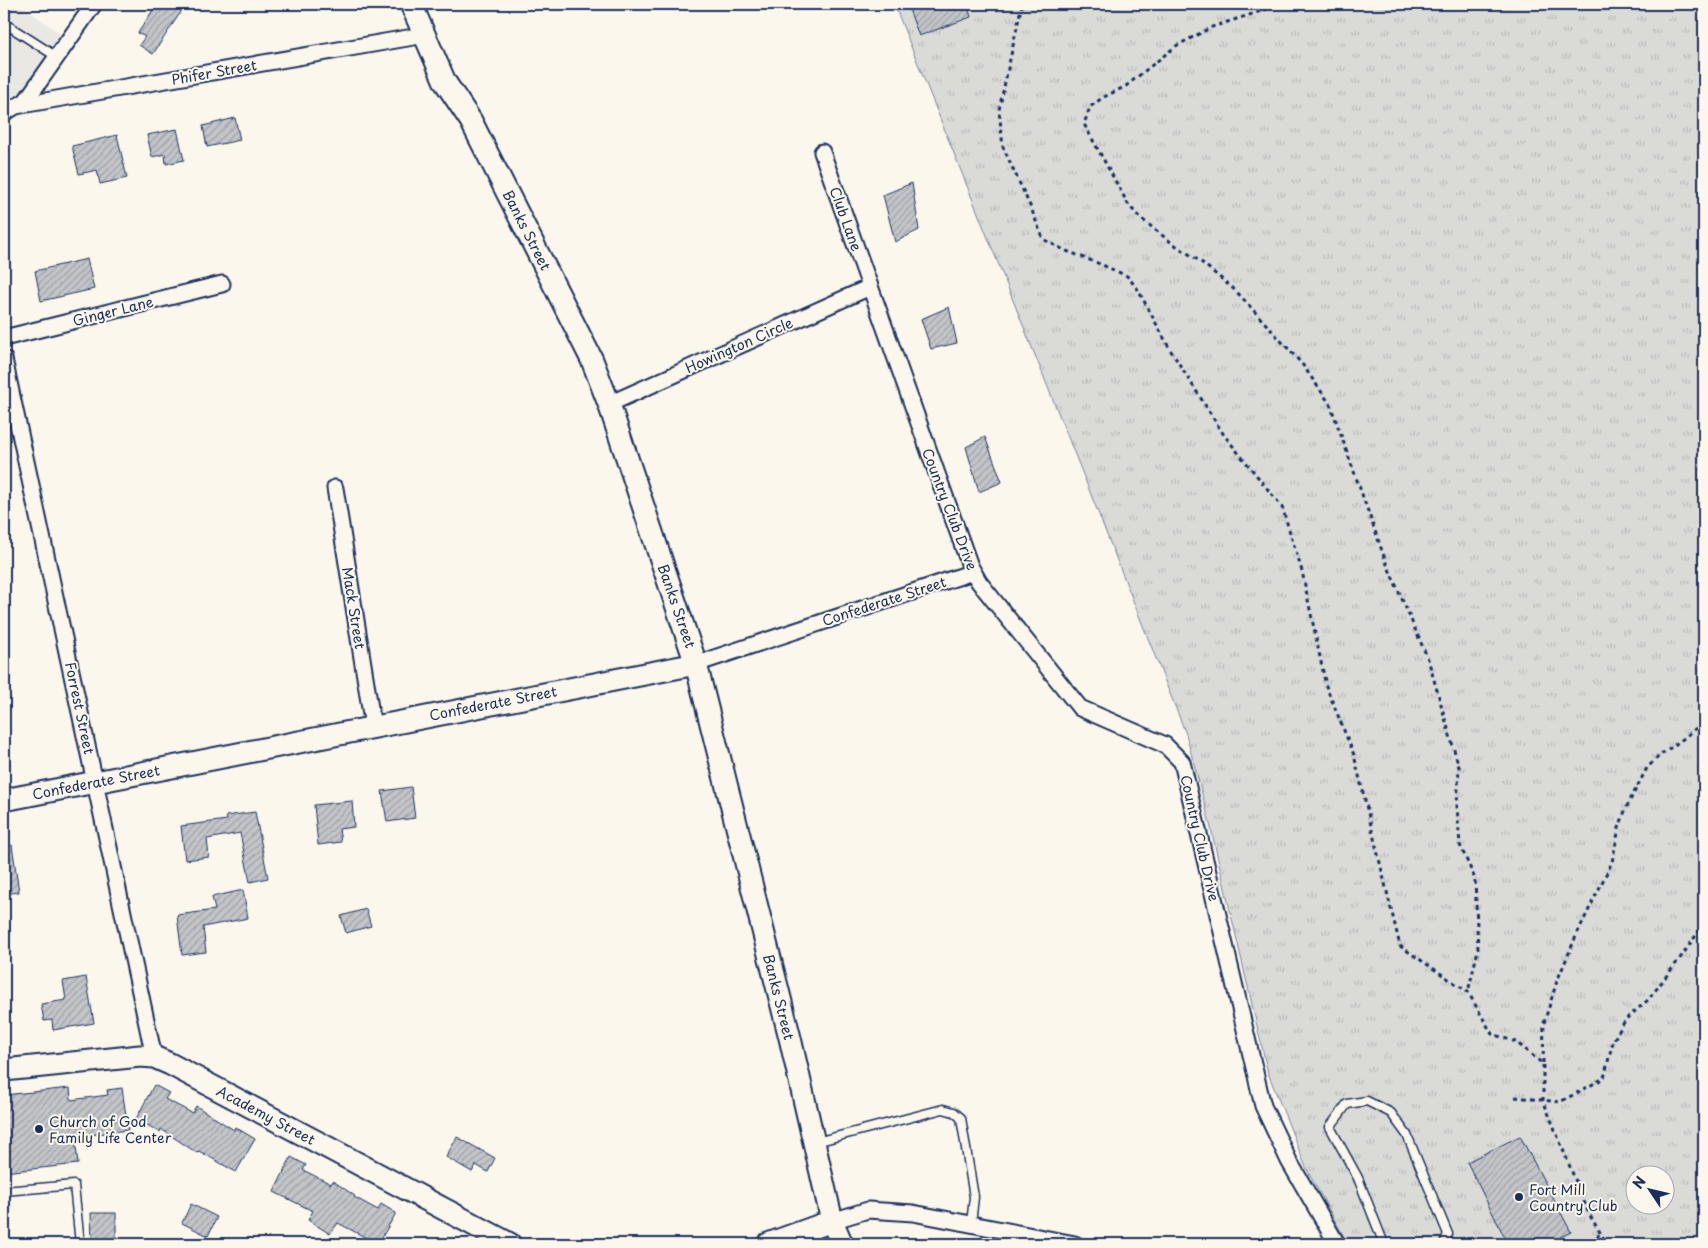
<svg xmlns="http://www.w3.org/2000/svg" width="1708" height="1248" viewBox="0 0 1708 1248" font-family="'Playpen Sans',sans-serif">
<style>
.built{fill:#eae8e2}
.grass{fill:url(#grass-tufts);stroke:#7a849a;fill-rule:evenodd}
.building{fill:url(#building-hatch);stroke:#1b2f5e}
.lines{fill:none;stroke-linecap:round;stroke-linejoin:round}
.lane-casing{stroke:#1b2f5e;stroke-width:11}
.street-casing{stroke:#1b2f5e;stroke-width:19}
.secondary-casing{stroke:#1b2f5e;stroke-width:25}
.path{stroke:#1b2f5e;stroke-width:3;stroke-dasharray:4 4;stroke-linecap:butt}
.lane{stroke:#fbf7ec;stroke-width:8}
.street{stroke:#fbf7ec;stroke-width:15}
.secondary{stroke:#fbf7ec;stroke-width:21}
.poi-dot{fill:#1b2f5e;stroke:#fbf7ec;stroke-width:2}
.labels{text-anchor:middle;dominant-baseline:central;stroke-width:4;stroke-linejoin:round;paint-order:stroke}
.street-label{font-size:14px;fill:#1b2f5e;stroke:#fbf7ec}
.poi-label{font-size:14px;fill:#1b2f5e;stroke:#fbf7ec;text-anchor:start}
</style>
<defs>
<pattern id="grass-tufts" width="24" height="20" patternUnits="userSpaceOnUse" patternTransform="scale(1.25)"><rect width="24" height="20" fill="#dadad7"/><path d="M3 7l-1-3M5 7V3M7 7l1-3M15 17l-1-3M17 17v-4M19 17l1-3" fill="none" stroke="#babbbb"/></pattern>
<pattern id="building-hatch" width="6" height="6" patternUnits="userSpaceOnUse" patternTransform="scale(1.25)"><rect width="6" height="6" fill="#c3c5c9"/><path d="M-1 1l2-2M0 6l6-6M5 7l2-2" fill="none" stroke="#9ea0a6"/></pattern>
</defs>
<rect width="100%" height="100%" fill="#fbf7ec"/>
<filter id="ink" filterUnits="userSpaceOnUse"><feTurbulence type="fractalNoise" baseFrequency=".02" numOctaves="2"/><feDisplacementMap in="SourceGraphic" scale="10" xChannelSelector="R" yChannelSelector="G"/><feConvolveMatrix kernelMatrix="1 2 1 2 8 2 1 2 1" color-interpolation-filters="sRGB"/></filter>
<g filter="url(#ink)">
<!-- built -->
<path class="built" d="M 4,4 L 19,4 L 66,38 L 23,98 L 4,105 Z"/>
<!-- grass -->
<path class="grass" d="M 894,4 L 1704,4 L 1704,1244 L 1348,1244 L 1307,1170 L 1268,1073 L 1209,820 L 1186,734 L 1084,477 ZM 1636,1176 L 1666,1176 L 1666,1206 L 1636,1206 Z"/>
<!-- building -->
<path class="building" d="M 157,4 L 186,4 L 153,54 L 139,45 L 145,37 L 138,33 Z
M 907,4 L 967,4 L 971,17 L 919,36 Z
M 235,118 L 240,140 L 207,147 L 203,126 Z
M 177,129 L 184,160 L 166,164 L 165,154 L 152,157 L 147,135 Z
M 117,135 L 127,178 L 100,184 L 97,170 L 79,174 L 72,146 Z
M 912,183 L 919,230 L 895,242 L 883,195 Z
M 87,259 L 94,289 L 41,301 L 35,271 Z
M 949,307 L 957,343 L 931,349 L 921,319 Z
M 985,437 L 1002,482 L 979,492 L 966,447 Z
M 411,787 L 415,818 L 387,822 L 382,791 Z
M 352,801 L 354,827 L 339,829 L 341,842 L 318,845 L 314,805 Z
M 255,812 L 268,878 L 250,882 L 240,833 L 207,839 L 209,857 L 185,860 L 181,826 L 227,820 L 226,816 Z
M 12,845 L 19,892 L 4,894 L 4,846 Z
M 243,890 L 248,918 L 203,927 L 206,952 L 182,955 L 177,915 L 215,910 L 212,897 Z
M 366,909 L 371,926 L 346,933 L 341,916 Z
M 86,977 L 94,1023 L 53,1030 L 52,1020 L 44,1021 L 41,1004 L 66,1000 L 63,981 Z
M 154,1085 L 169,1093 L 165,1099 L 192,1113 L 196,1106 L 234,1130 L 235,1127 L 255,1139 L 236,1172 L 199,1151 L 197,1153 L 161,1129 L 160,1132 L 136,1119 Z
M 70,1088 L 71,1100 L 108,1095 L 107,1090 L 122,1088 L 128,1130 L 75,1137 L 78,1164 L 4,1172 L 4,1095 Z
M 1520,1136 L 1571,1232 L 1546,1244 L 1508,1244 L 1467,1162 Z
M 457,1137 L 495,1158 L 488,1172 L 476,1165 L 472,1172 L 446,1157 Z
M 291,1157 L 306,1165 L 303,1170 L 331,1184 L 333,1181 L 355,1196 L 354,1197 L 378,1210 L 381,1204 L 396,1213 L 378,1244 L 338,1223 L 330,1234 L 308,1220 L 313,1211 L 274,1192 Z
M 191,1204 L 217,1217 L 208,1236 L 182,1223 Z
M 91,1213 L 116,1213 L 116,1241 L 92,1242 Z"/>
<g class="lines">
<!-- lane casing -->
<g class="lane-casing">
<path id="lane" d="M 4,23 L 57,57
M 816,1142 L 943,1109 L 954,1112 L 961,1118 L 974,1197 L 971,1224
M 4,1191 L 74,1185 L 80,1244
M 1384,1244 L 1358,1178 L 1330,1127 L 1347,1104 L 1367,1101 L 1391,1113 L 1407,1135 L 1448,1234 L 1444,1244"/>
</g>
<!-- street casing -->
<g class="street-casing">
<path id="street" d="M 17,106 L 25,102 L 94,4
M 4,113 L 16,106 L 425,35
M 822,152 L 970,566 L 979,582 L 1080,708 L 1165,745 L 1182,762 L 1263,1106 L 1289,1161 L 1337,1244
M 4,338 L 222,284
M 4,359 L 154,1057
M 609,404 L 870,287
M 335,488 L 373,727
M 696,664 L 973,572
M 832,1221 L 868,1210 L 913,1213 L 1075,1244"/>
</g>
<!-- secondary casing -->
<g class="secondary-casing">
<path id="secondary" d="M 411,4 L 445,82 L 471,121 L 592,360 L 609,404 L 696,664 L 790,1038 L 832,1221 L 842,1244
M 4,800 L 696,664
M 4,1070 L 140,1056 L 154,1057 L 170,1064 L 510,1244
M 768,1244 L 832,1221"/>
</g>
<!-- path -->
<path class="path" d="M 1022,4 L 999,110 L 1003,147 L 1031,208 L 1043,239 L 1064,250 L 1100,264 L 1127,276 L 1137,288 L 1171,351 L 1224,435 L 1282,507 L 1302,571 L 1326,686 L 1354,755 L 1400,946 L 1468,992 L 1492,1034 L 1516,1042 L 1543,1064 L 1543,1100 L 1589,1214 L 1607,1244
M 1283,4 L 1212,27 L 1176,46 L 1126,86 L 1102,98 L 1090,107 L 1084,124 L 1128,204 L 1139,217 L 1172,243 L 1201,262 L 1236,291 L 1302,364 L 1330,404 L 1386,562 L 1428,659 L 1459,767 L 1457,806 L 1460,845 L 1475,879 L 1478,950 L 1468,992
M 1543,1063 L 1544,1023 L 1557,981 L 1577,934 L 1612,862 L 1619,828 L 1626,808 L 1647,768 L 1659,756 L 1687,736 L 1704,721
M 1515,1097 L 1560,1102 L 1604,1078 L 1613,1041 L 1626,1019 L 1648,1000 L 1681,957 L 1704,924
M 1592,1244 L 1600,1233
M 1683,1244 L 1704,1240"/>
<!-- lane -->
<use href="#lane" class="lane"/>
<!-- street -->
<use href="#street" class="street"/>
<!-- secondary -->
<use href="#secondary" class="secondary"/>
</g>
</g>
<!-- markers -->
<g class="poi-dot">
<circle cx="39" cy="1129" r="5"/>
<circle cx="1519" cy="1197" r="5"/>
</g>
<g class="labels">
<!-- street labels -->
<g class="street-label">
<text transform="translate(214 72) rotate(-10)">Phifer Street</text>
<text transform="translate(846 219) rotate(70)">Club Lane</text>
<text transform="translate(527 230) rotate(63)">Banks Street</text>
<text transform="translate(113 311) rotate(-14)">Ginger Lane</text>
<text transform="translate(739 345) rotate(-24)">Howington Circle</text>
<text transform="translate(950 509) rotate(69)">Country Club Drive</text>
<text transform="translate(884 601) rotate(-18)">Confederate Street</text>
<text transform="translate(677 606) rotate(71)">Banks Street</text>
<text transform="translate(354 608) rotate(81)">Mack Street</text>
<text transform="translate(493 703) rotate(-11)">Confederate Street</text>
<text transform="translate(80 708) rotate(78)">Forrest Street</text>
<text transform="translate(96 782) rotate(-11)">Confederate Street</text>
<text transform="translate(1200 838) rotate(77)">Country Club Drive</text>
<text transform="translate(779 997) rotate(76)">Banks Street</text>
<text transform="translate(266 1115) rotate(28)">Academy Street</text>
</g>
<!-- poi labels -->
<g class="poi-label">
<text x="49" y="1121">Church of God<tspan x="49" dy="16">Family Life Center</tspan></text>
<text x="1529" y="1189">Fort Mill<tspan x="1529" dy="16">Country Club</tspan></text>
</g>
</g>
<!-- margin -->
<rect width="1708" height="1248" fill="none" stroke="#fbf7ec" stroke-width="20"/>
<rect x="10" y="10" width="1688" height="1228" fill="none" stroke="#1b2f5e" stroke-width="2" filter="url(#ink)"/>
<!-- north arrow -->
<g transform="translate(1650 1190) rotate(305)"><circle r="24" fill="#fbf7ec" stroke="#a1a7b3"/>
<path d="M0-4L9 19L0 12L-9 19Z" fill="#1b2f5e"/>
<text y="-8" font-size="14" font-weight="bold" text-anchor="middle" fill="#1b2f5e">N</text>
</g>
</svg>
